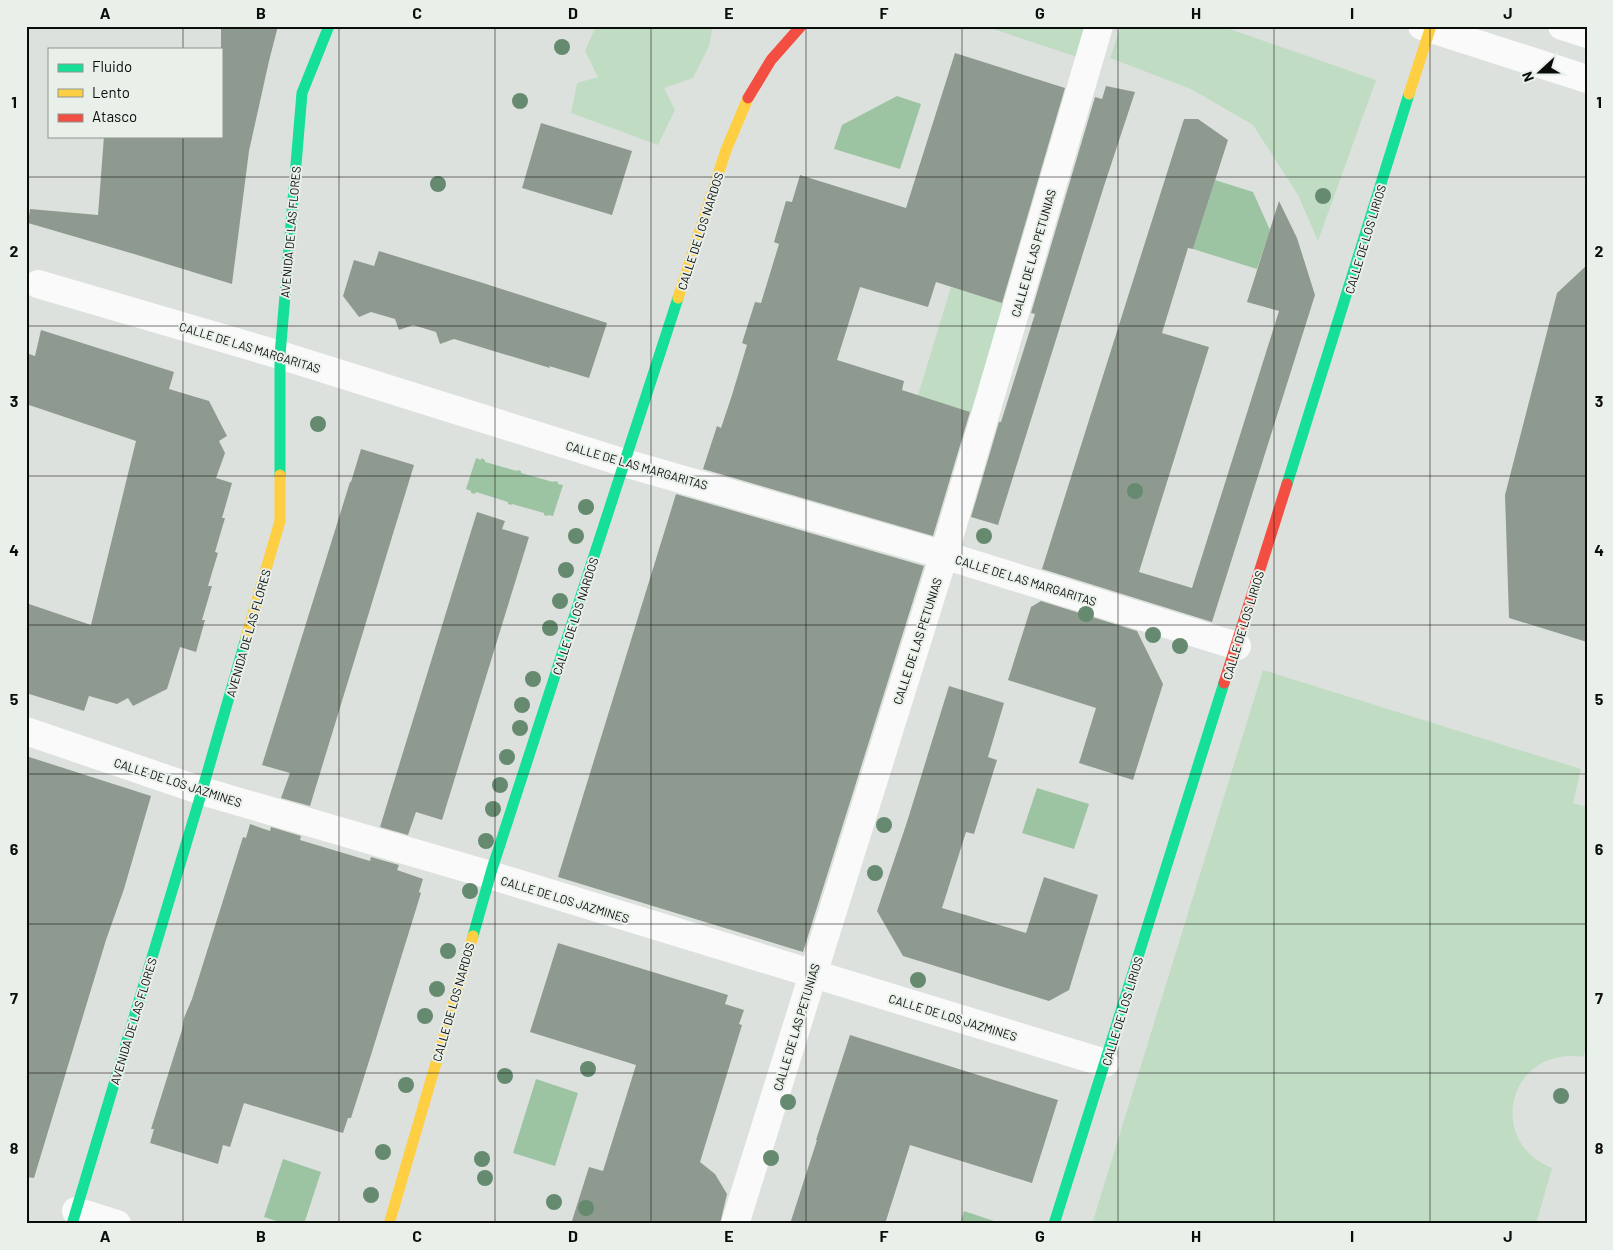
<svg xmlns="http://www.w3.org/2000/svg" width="1613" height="1250" viewBox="0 0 1613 1250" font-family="Barlow,sans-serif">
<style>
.green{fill:#c0ddc3}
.water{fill:#9dc4a2}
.building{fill:#8e9a8f}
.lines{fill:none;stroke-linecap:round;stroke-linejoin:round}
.street{stroke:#fafafa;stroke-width:28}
.fast{stroke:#16e098;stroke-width:11}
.slow{stroke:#ffcf43;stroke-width:11}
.jam{stroke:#f24e42;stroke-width:11}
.tree{fill:#668a70}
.grid{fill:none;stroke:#0b0d0b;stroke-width:1;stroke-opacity:0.55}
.labels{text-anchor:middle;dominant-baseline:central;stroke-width:4;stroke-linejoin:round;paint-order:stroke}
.street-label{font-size:12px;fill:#0b0d0b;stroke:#e9efe9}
.neatline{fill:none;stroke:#0b0d0b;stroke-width:2}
.grid-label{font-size:16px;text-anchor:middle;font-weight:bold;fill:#0b0d0b}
</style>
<rect width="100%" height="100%" fill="#dde1dd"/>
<!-- green -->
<path class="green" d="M 596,26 L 713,26 L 709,46 L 693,78 L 664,88 L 675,110 L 658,145 L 571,113 L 577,83 L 598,77 L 585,51 Z
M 984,26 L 1087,26 L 1077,57 Z
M 1121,26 L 1221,26 L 1376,80 L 1318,241 L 1298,195 L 1253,125 L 1191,89 L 1110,58 Z
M 951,287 L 1007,304 L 973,413 L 918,395 Z
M 1263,670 L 1581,769 L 1573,803 L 1587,807 L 1587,1046 L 1583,1057 C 1510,1045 1484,1141 1552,1168 L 1536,1224 L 1092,1224 Z"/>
<!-- water -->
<path class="water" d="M 897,96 L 921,104 L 900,169 L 834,149 L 842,125 Z
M 1215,180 L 1253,192 L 1270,230 L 1257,269 L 1193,249 Z
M 476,458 L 481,460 L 481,458 L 485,460 L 485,462 L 517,471 L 518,470 L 521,471 L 521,473 L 553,482 L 554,481 L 558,482 L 558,484 L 563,485 L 553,516 L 548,515 L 547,516 L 544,515 L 544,513 L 512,504 L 511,505 L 508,504 L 508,502 L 476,492 L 475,494 L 471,493 L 471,491 L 466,489 Z
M 1037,788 L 1089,804 L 1074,849 L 1022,833 Z
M 536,1079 L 578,1093 L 555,1166 L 513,1153 Z
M 283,1159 L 321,1172 L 304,1224 L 285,1224 L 264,1217 Z
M 964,1211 L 1000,1223 L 1000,1224 L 960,1224 Z"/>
<!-- building -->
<path class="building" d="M 221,26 L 278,26 L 269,61 L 249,151 L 232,284 L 134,254 L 28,223 L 30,209 L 98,215 L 104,136 L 221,136 Z
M 955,53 L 1065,88 L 1002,303 L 936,282 L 928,307 L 860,287 L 837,360 L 904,381 L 902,390 L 970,412 L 933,536 L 703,469 L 717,426 L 721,428 L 732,395 L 747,345 L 742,343 L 755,302 L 761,303 L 779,244 L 774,242 L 786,201 L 792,202 L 800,175 L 906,208 Z
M 1106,86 L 1135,92 L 1104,186 L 998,525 L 971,517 L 999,422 L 1001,422 L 1035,314 L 1031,313 L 1095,97 L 1102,99 Z
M 1184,119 L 1198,119 L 1228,140 L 1193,249 L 1188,248 L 1162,333 L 1209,347 L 1139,572 L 1192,588 L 1279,311 L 1247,302 L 1279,201 L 1297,238 L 1315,295 L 1212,622 L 1042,569 Z
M 541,123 L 632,151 L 612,215 L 522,188 Z
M 379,251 L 483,283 L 607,323 L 589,378 L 549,366 L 550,368 L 454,339 L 440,344 L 436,332 L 413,325 L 399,330 L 395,319 L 371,312 L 359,317 L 343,296 L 354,260 L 374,266 Z
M 1587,265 L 1587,642 L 1509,618 L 1505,495 L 1557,293 Z
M 41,330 L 174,372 L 169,389 L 209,401 L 227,436 L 219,441 L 225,453 L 216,478 L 232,483 L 222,518 L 225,518 L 215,552 L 218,553 L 208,586 L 212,586 L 202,620 L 205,620 L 196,652 L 180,647 L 167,689 L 133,706 L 128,698 L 117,704 L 89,696 L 84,711 L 26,693 L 26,603 L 91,625 L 136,441 L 26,404 L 26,353 L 35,356 Z
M 361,449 L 414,465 L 310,806 L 281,798 L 290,773 L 262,765 L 350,482 L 351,482 Z
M 676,494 L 924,566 L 803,952 L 558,877 Z
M 477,512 L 505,521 L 502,529 L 529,537 L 442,820 L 416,812 L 408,835 L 380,827 Z
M 1041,601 L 1137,631 L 1163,684 L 1133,780 L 1079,763 L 1096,708 L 1008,680 L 1031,607 Z
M 949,686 L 1004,703 L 988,757 L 997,760 L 974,834 L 966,832 L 942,908 L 1026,933 L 1044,877 L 1098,895 L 1069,990 L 1049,1001 L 903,956 L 877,911 L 907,822 Z
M 26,756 L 151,796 L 124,889 L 106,940 L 34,1178 L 26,1177 Z
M 250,824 L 270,831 L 271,827 L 301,836 L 300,840 L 370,861 L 371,857 L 399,865 L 397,870 L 423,879 L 419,892 L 421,893 L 371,1055 L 351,1118 L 348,1118 L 343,1133 L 244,1103 L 230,1147 L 223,1145 L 218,1164 L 150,1143 L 154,1129 L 151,1129 L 182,1030 L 184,1018 L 192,999 L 243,837 L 246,838 Z
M 558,943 L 728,995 L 725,1004 L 744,1010 L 739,1024 L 742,1025 L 700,1162 L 715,1174 L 727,1194 L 720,1224 L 571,1224 L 589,1167 L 603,1171 L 636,1065 L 530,1032 Z
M 850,1035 L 1058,1100 L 1032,1183 L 910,1145 L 885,1224 L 790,1224 L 817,1140 L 816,1140 Z"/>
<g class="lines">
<!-- street -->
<path class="street" d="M 1422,26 L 1587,79
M 1562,26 L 1587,34
M 38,284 L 280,355 L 625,463 L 944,555 L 1237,646
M 26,731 L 202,791 L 490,875 L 1105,1063
M 76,1211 L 117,1224
M 735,1224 L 944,555 L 1099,26"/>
<!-- fast -->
<path class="fast" d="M 280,475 L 280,355 L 302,93 L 329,26
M 1287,484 L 1409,94
M 473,936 L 492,869 L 678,298
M 72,1224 L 202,791 L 246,638
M 1054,1224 L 1224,683"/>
<!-- slow -->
<path class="slow" d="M 1409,94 L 1431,26
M 678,298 L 726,150 L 748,98
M 246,638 L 280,521 L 280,475
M 389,1224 L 473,936"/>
<!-- jam -->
<path class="jam" d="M 748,98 L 771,60 L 801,26
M 1224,683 L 1287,484"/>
</g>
<!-- trees -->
<g class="tree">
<circle cx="562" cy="47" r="8"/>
<circle cx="520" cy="101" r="8"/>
<circle cx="438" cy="184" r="8"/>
<circle cx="1323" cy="196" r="8"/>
<circle cx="318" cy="424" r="8"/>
<circle cx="1135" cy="491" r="8"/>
<circle cx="586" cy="507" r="8"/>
<circle cx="576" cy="536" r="8"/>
<circle cx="984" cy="536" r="8"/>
<circle cx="566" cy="570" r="8"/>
<circle cx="560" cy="601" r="8"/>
<circle cx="1086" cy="614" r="8"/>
<circle cx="550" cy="628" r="8"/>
<circle cx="1153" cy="635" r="8"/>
<circle cx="1180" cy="646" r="8"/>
<circle cx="533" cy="679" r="8"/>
<circle cx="522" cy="705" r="8"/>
<circle cx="520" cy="728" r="8"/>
<circle cx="507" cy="757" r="8"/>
<circle cx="500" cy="785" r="8"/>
<circle cx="493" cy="809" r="8"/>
<circle cx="884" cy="825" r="8"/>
<circle cx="486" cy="841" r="8"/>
<circle cx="875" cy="873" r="8"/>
<circle cx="470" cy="891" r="8"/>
<circle cx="448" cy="951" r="8"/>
<circle cx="918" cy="980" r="8"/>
<circle cx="437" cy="989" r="8"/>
<circle cx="425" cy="1016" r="8"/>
<circle cx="588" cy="1069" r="8"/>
<circle cx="505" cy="1076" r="8"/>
<circle cx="406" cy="1085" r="8"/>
<circle cx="1561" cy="1096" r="8"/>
<circle cx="788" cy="1102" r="8"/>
<circle cx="383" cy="1152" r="8"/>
<circle cx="771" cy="1158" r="8"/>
<circle cx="482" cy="1159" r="8"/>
<circle cx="485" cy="1178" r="8"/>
<circle cx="371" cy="1195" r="8"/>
<circle cx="554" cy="1202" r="8"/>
<circle cx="586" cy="1208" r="8"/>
</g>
<!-- grid -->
<path class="grid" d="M 183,26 L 183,49M 339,26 L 339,1224M 495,26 L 495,1224M 651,26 L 651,1224M 806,26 L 806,1224M 962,26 L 962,1224M 1118,26 L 1118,1224M 1274,26 L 1274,1224M 1430,26 L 1430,1224M 183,136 L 183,1224M 26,177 L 1587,177M 26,326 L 1587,326M 26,476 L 1587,476M 26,625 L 1587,625M 26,774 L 1587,774M 26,924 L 1587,924M 26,1073 L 1587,1073"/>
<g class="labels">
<!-- street labels -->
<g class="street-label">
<text transform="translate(700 231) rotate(-72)">CALLE DE LOS NARDOS</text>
<text transform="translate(290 232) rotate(-85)">AVENIDA DE LAS FLORES</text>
<text transform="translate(1365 239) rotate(-73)">CALLE DE LOS LIRIOS</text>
<text transform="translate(1033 253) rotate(-74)">CALLE DE LAS PETUNIAS</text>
<text transform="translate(250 347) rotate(17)">CALLE DE LAS MARGARITAS</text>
<text transform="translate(637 465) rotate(16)">CALLE DE LAS MARGARITAS</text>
<text transform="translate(1026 580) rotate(17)">CALLE DE LAS MARGARITAS</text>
<text transform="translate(575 616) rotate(-72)">CALLE DE LOS NARDOS</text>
<text transform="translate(1243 625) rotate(-73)">CALLE DE LOS LIRIOS</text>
<text transform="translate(248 633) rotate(-74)">AVENIDA DE LAS FLORES</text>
<text transform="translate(917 641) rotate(-72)">CALLE DE LAS PETUNIAS</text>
<text transform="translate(178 782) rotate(18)">CALLE DE LOS JAZMINES</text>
<text transform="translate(565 899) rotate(17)">CALLE DE LOS JAZMINES</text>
<text transform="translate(453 1002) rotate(-74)">CALLE DE LOS NARDOS</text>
<text transform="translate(1122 1011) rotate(-73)">CALLE DE LOS LIRIOS</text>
<text transform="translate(953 1017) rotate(17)">CALLE DE LOS JAZMINES</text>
<text transform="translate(133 1021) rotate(-73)">AVENIDA DE LAS FLORES</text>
<text transform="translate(796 1027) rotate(-73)">CALLE DE LAS PETUNIAS</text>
</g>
</g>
<!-- border -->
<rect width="1613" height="1250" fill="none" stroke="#e9efe9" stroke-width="55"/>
<!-- legend -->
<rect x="48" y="48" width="175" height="90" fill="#e9efe9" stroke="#909590"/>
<rect x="58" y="64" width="25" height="8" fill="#16e098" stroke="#909590"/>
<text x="92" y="72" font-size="15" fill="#0b0d0b">Fluido</text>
<rect x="58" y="89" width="25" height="8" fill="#ffcf43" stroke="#909590"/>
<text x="92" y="98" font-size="15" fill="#0b0d0b">Lento</text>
<rect x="58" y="114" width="25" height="8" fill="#f24e42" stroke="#909590"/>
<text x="92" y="122" font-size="15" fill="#0b0d0b">Atasco</text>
<!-- north arrow -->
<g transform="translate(1540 72) rotate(249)" stroke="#e9efe9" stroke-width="4" paint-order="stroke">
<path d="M0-4L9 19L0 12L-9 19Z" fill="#0b0d0b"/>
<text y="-8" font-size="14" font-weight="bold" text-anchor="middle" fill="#0b0d0b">N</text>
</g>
<rect x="28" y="28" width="1558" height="1194" class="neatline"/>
<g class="grid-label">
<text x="105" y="19">A</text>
<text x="261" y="19">B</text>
<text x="417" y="19">C</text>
<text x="573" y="19">D</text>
<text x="729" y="19">E</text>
<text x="884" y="19">F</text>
<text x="1040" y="19">G</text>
<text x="1196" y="19">H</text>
<text x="1352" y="19">I</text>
<text x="1508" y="19">J</text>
<text x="14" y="108">1</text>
<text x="1599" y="108">1</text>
<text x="14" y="257">2</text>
<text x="1599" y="257">2</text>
<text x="14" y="407">3</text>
<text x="1599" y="407">3</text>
<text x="14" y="556">4</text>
<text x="1599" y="556">4</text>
<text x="14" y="705">5</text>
<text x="1599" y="705">5</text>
<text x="14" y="855">6</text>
<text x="1599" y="855">6</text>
<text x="14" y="1004">7</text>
<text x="1599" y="1004">7</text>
<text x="14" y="1154">8</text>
<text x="1599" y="1154">8</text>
<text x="105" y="1242">A</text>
<text x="261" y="1242">B</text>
<text x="417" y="1242">C</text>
<text x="573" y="1242">D</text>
<text x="729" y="1242">E</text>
<text x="884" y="1242">F</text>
<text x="1040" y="1242">G</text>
<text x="1196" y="1242">H</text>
<text x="1352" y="1242">I</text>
<text x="1508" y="1242">J</text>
</g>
</svg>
